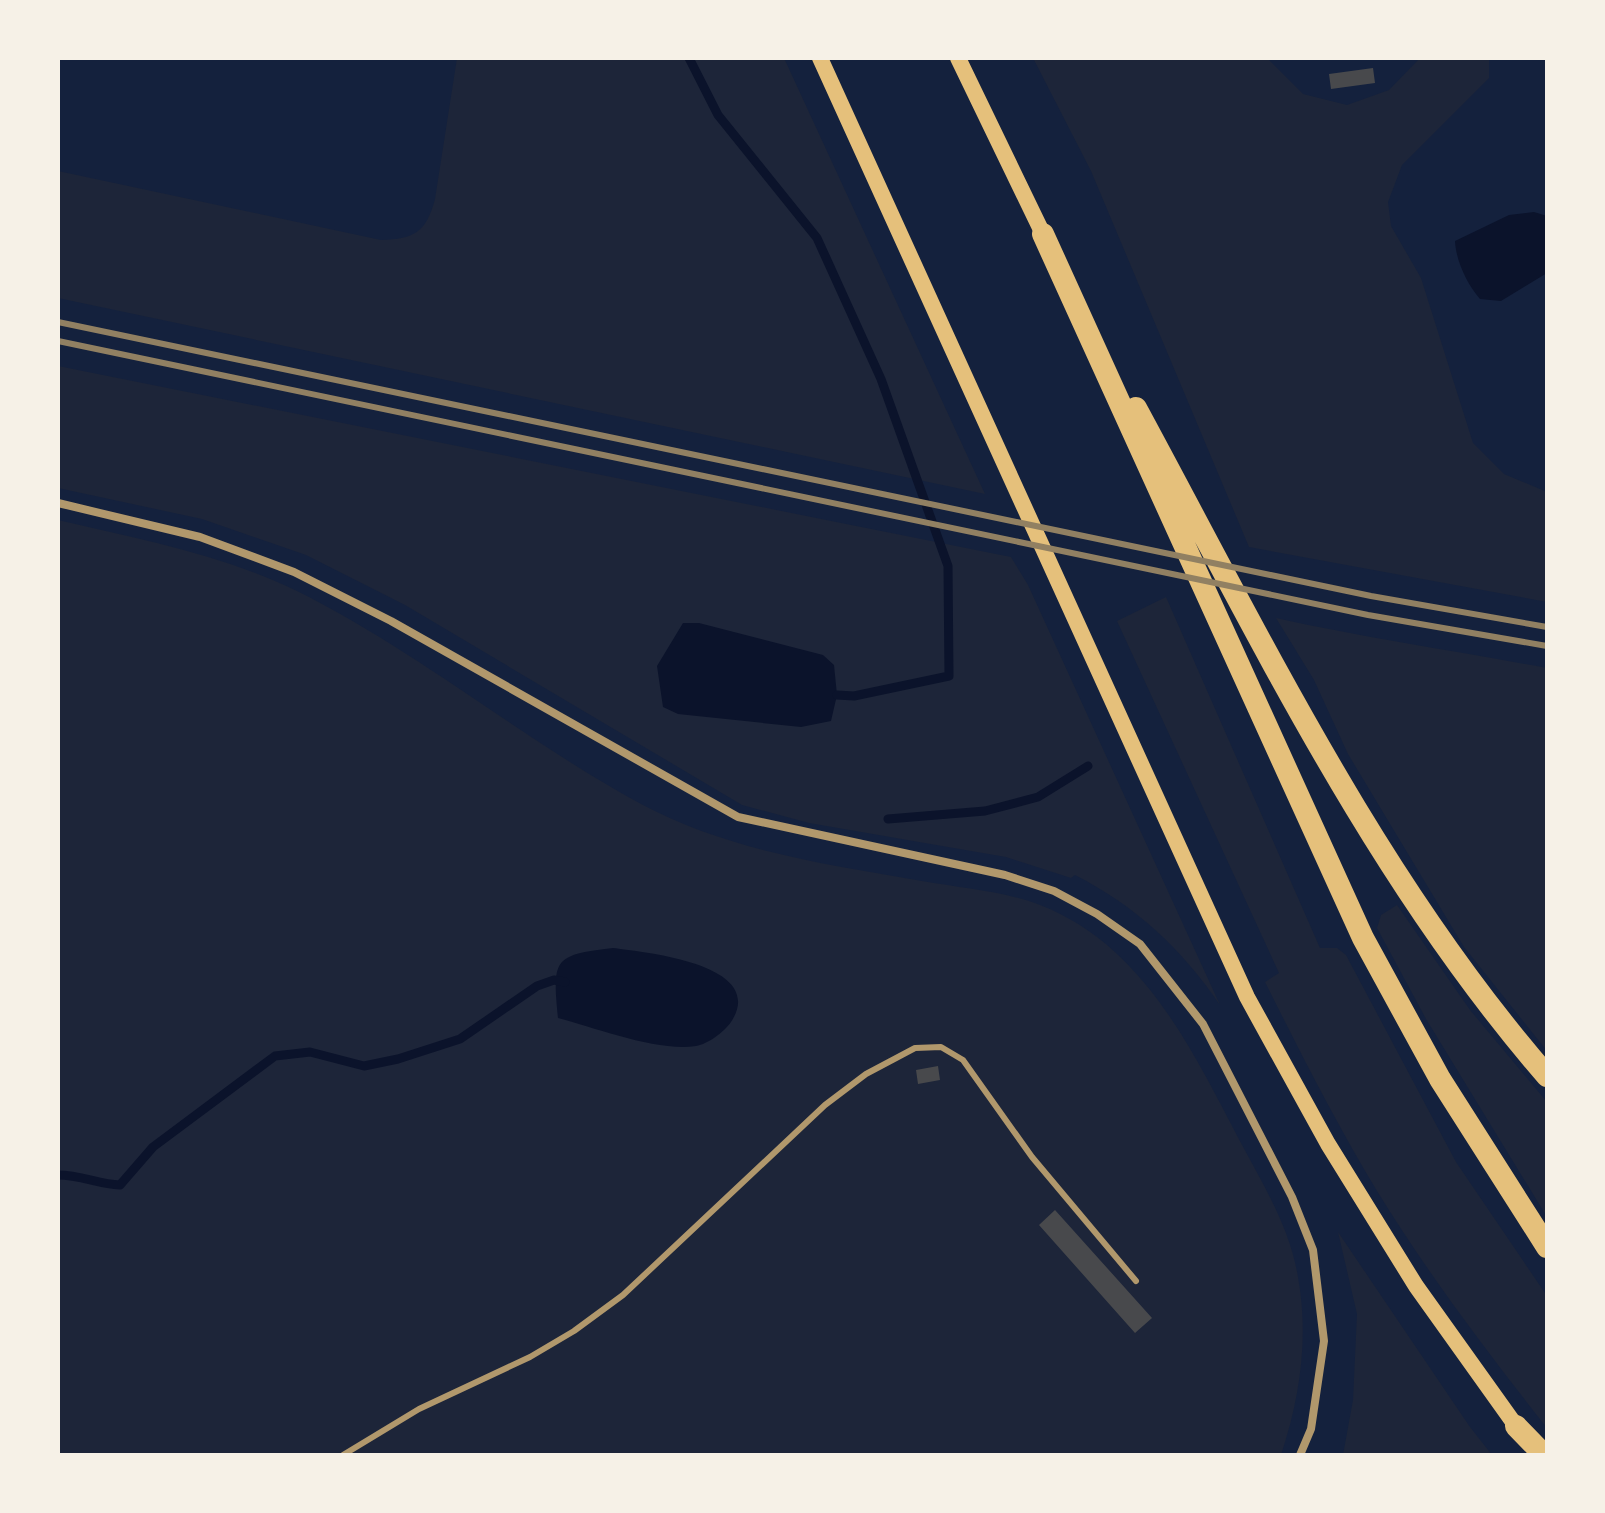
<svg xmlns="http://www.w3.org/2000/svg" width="1605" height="1513" viewBox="0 0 1605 1513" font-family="'Open Sans',sans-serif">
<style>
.green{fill:#1d2539}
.water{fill:#0b132b}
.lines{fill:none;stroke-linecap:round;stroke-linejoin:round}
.stream{stroke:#0b132b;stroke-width:9}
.building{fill:#48494c}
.service{stroke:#b1986c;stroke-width:6}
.minor{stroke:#b1986c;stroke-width:8}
.secondary{stroke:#e5c07b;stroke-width:16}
.trunk{stroke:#e5c07b;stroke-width:22}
.rail{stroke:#918062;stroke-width:6}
</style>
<rect width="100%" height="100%" fill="#14213d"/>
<!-- green -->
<path class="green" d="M 457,58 L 784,58 L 985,494 L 58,298 L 58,171 L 381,240 C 415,239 426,232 435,199 Z
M 1033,58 L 1267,58 L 1303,94 L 1347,105 L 1389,90 L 1420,58 L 1489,58 L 1489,78 L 1402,165 L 1388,202 L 1391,226 L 1421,278 L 1473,443 L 1504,474 L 1547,492 L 1547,602 L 1249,547 L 1091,171 Z
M 58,366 L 1011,557 L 1028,585 L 1220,1005 C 1181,948 1137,907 1075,875 L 1071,878 L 1006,857 L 809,823 L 742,805 L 405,605 L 306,555 L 202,519 L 58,488 Z
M 58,520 C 139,539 221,554 297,591 C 418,651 523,740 641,804 C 729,851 826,864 922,881 C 961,888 1004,891 1040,905 C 1144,945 1193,1052 1241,1143 C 1264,1186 1290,1228 1298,1277 C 1309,1337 1300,1398 1281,1455 L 58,1455 Z
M 1166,597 L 1320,948 L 1337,948 L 1346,955 L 1456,1162 L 1547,1296 L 1547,1428 C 1487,1352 1428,1274 1377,1191 C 1336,1123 1300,1052 1265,982 L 1279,973 L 1117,621 Z
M 1276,618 C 1366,638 1456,651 1547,668 L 1547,1051 L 1464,947 L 1348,754 L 1314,680 Z
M 1397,905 L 1470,1010 L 1547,1102 L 1547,1217 L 1426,1019 L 1377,928 L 1381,915 Z
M 1338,1232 L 1470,1427 L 1492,1455 L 1343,1455 L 1353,1400 L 1357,1314 Z"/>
<!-- water -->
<path class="water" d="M 1534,212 L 1547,216 L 1547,273 L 1501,301 L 1480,299 C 1467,284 1456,261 1455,241 L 1509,215 Z
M 683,623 L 699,623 L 823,655 L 834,665 L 837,695 L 831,721 L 801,727 L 678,714 L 663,707 L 657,666 Z
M 613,948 C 644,952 769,964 731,1022 C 724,1032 708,1044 696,1046 C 658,1052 596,1028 558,1018 C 552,958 554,955 613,948 Z"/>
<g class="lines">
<!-- stream -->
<path class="stream" d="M 689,58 L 718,115 L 817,238 L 881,379 L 948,566 L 949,676 L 854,696 L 837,695
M 888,819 L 985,811 L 1038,797 L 1088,766
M 58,1175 C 81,1175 98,1184 120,1185 L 153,1147 L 275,1056 L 310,1052 L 364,1066 L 398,1059 L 460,1039 L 537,986 L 554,980 L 565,982"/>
</g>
<!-- building -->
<path class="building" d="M 1373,68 L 1375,83 L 1331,89 L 1329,74 Z
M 938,1066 L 940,1080 L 918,1084 L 916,1070 Z
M 1055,1210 L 1152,1318 L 1135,1333 L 1039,1225 Z"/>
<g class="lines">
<!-- service -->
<path class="service" d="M 343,1455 L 419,1409 L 530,1357 L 574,1331 L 623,1295 L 825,1105 L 866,1074 L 915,1048 L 941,1047 L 963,1060 L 1032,1157 L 1136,1281"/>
<!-- minor -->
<path class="minor" d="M 58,503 L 200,537 L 294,572 L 391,621 L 738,817 L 1005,875 L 1054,891 L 1097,914 L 1140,944 L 1203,1024 L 1292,1197 L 1313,1250 L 1324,1341 L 1311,1429 L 1300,1455"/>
<!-- secondary -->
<path class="secondary" d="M 820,58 L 1247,997 L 1328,1144 L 1416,1286 L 1516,1426
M 958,58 L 1043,234"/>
<!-- trunk -->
<path class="trunk" d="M 1043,234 L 1363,938 L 1440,1079 L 1547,1247
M 1136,408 C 1260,637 1375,878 1547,1076
M 1516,1426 L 1544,1455"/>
<!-- rail -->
<path class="rail" d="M 58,322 L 1371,596 L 1547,627
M 58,341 L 1368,615 L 1547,646"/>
</g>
<!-- border -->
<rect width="1605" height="1513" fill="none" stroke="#f6f1e7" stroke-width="120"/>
</svg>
